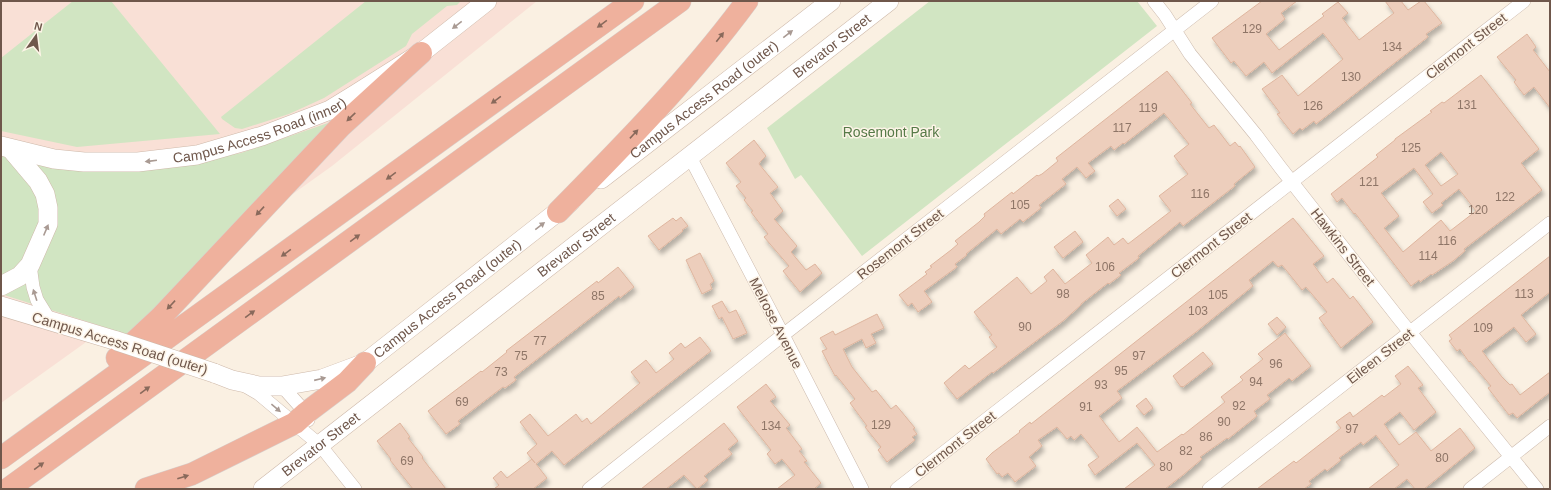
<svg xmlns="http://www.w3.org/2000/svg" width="1551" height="490" viewBox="0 0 1551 490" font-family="Arial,sans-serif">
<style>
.commercial{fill:#f9e0d6}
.green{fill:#d1e5c2}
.building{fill:#edcebc;stroke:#deb59e;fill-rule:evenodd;filter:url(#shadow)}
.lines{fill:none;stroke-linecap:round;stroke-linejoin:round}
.street-casing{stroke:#ccbaad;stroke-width:14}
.secondary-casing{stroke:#ceb9aa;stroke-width:20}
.highway-casing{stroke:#d7d0cd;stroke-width:23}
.street{stroke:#fff;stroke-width:13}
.secondary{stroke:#fff;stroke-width:19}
.highway{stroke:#efb19d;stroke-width:22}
.secondary-bridge-casing{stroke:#ceb9aa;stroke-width:20;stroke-linecap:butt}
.secondary-bridge{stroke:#fff;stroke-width:19}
.oneway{fill:#89695b}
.oneway2{fill:#a99a93}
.labels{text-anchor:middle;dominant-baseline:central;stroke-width:3;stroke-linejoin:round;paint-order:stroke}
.number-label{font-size:12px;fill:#8e7567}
.street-label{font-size:14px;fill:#6f574b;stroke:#fdf4e7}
.park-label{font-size:14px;fill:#567a47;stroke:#fdf4e7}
</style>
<defs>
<filter id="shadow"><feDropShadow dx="2.5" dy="4.5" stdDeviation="2" flood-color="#0004"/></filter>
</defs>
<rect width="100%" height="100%" fill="#faf0e2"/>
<!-- commercial -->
<path class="commercial" d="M 1,1 L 537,1 L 332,166 L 1,403 Z"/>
<!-- green -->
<path class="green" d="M 73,1 L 111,1 L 220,134 L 77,147 L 1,131 L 1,58 Z
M 366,1 L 461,1 L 457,5 L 447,6 L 412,34 L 406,46 L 324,98 L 289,114 L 242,129 L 235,128 L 222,119 L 221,117 Z
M 930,1 L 1137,1 L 1157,26 L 862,256 L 801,175 L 795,179 L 767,128 Z
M 328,123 L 332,126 L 129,335 L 1,294 L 1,146 L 187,164 L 241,153 Z"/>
<!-- building -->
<path class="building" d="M 1262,1 L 1297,1 L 1281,13 L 1285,19 L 1266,34 L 1279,50 L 1324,16 L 1322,14 L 1338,2 L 1348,13 L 1342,18 L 1359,40 L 1394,13 L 1385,1 L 1401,1 L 1408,10 L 1421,1 L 1424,1 L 1442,23 L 1426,34 L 1428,37 L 1338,107 L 1316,124 L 1314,121 L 1302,130 L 1300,128 L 1293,134 L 1277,114 L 1280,113 L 1262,89 L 1282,75 L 1298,96 L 1343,59 L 1323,33 L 1272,73 L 1264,62 L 1246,76 L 1234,61 L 1231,63 L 1212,38 Z
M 1527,34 L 1536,47 L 1533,50 L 1550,72 L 1550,108 L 1534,87 L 1524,95 L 1514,82 L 1516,80 L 1497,57 Z
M 1167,71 L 1192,103 L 1190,104 L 1209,128 L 1214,125 L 1230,146 L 1235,142 L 1239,147 L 1240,146 L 1255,167 L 1234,184 L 1235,186 L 1183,226 L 1180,222 L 1138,256 L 1139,258 L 1119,273 L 1121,275 L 1109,284 L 1108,283 L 1081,304 L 1081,305 L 1063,321 L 993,373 L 992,372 L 957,399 L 944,383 L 965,365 L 969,369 L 997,347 L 989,337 L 992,335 L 974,312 L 1017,277 L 1031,294 L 1047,281 L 1044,277 L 1053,269 L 1065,284 L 1092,263 L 1086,255 L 1108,237 L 1114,245 L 1123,238 L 1128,244 L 1171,211 L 1159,196 L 1188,174 L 1174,156 L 1189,144 L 1164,113 L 1124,144 L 1123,143 L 1114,150 L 1111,146 L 1088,163 L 1095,171 L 1086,178 L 1077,167 L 1062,179 L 1066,184 L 1039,205 L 1041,208 L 1023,222 L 1020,219 L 1001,234 L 997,229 L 966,254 L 967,255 L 955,264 L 957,267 L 924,291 L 932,302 L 918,312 L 912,303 L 908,306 L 899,295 L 927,274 L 925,272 L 932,267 L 930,266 L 951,250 L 958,244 L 955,241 L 979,222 L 985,216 L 984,214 L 1012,192 L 1013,194 L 1037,175 L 1038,176 L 1042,174 L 1058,161 L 1056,158 Z
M 1481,75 L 1539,149 L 1521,163 L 1542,190 L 1464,249 L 1465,251 L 1453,261 L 1432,275 L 1431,274 L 1420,282 L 1419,280 L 1411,286 L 1355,213 L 1354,214 L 1342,198 L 1337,202 L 1331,194 L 1378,157 L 1376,155 L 1395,140 L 1395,139 L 1432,112 L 1430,111 L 1442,102 L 1444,103 ZM 1441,152 L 1458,174 L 1441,186 L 1425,165 ZM 1414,168 L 1433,194 L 1423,202 L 1432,213 L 1443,205 L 1441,203 L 1459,189 L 1476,211 L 1450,231 L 1441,220 L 1403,252 L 1384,228 L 1399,216 L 1381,193 Z
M 754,140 L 766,156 L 760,162 L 759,164 L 778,187 L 770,193 L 783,211 L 774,219 L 797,246 L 791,252 L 806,270 L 815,264 L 822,273 L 800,292 L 783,271 L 789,266 L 764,237 L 768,234 L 751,212 L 753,211 L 744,200 L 746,198 L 736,186 L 741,182 L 726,163 Z
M 1118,199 L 1126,209 L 1117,216 L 1109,206 Z
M 681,217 L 688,226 L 682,230 L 683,231 L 659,250 L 648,236 L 673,218 L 676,221 Z
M 1293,218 L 1324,256 L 1313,264 L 1327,283 L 1333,278 L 1350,299 L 1353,296 L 1373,322 L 1341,348 L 1319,318 L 1327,312 L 1306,287 L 1302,290 L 1282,265 L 1278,267 L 1273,261 L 1249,280 L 1253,286 L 1196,332 L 1117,391 L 1122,398 L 1099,416 L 1119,442 L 1137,427 L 1157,452 L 1182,434 L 1183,435 L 1225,402 L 1221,397 L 1243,380 L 1240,377 L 1263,359 L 1258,354 L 1285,333 L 1311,366 L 1292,381 L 1289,378 L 1267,395 L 1270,399 L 1254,411 L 1257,416 L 1228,439 L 1227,438 L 1200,457 L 1202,459 L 1183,475 L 1165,489 L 1124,489 L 1155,465 L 1137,443 L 1095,475 L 1088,465 L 1099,457 L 1081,434 L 1074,440 L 1071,436 L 1067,439 L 1057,427 L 1038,440 L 1042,446 L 1029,457 L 1036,466 L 1015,482 L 1008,473 L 1002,477 L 999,473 L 997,474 L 986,459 L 992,453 L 1020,432 L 1019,431 L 1030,422 L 1031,424 Z
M 1075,231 L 1083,242 L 1063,258 L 1054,247 Z
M 700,253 L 714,281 L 710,284 L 712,289 L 702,294 L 686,260 Z
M 1550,256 L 1550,292 L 1521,315 L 1536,334 L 1526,342 L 1514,327 L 1482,351 L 1502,377 L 1510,385 L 1512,384 L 1520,395 L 1550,372 L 1550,392 L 1517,418 L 1513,413 L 1509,415 L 1488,388 L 1491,386 L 1470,361 L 1469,362 L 1460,349 L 1457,351 L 1449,341 L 1452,339 L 1449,335 Z
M 618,267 L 634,287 L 620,298 L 619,296 L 514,377 L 516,380 L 505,388 L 503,387 L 458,421 L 460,424 L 446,434 L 428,411 L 481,371 L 482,372 L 507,352 L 506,351 L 597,281 L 598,283 Z
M 722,301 L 729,313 L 736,310 L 747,333 L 733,339 L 722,317 L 719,319 L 712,306 Z
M 877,314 L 884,328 L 871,334 L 876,343 L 866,348 L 862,339 L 843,349 L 852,367 L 872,392 L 876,390 L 891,409 L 896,405 L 915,428 L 913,429 L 917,434 L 912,437 L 915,440 L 887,462 L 878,450 L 881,447 L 865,427 L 867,426 L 850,403 L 855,399 L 836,375 L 835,376 L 822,351 L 827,349 L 820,338 L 833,331 L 835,335 Z
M 1277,317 L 1286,327 L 1277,335 L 1268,324 Z
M 700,337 L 711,351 L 564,465 L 552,451 L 536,464 L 547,478 L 533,489 L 494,489 L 499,485 L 493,478 L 501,471 L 507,478 L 532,459 L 535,463 L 527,453 L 537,444 L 520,422 L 530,414 L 548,436 L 576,414 L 582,422 L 587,418 L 591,424 L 640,383 L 631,372 L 646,360 L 656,373 L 674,359 L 669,353 L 681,343 L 685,348 Z
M 1203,352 L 1213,364 L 1183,387 L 1182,386 L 1181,387 L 1173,376 Z
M 1408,366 L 1423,385 L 1418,388 L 1436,412 L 1414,430 L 1400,412 L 1384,424 L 1399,445 L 1416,432 L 1431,451 L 1460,428 L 1475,448 L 1424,489 L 1415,489 L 1407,479 L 1394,489 L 1368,489 L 1399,465 L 1376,435 L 1363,445 L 1361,442 L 1339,458 L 1341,460 L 1327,471 L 1325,469 L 1309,481 L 1311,484 L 1304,489 L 1257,489 L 1294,461 L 1296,463 L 1341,428 L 1336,422 L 1350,412 L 1353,417 L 1382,395 L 1384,397 L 1401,384 L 1395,376 Z
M 766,384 L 776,397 L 770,401 L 790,425 L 786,428 L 802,449 L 799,451 L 807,461 L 804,462 L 821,483 L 814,489 L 777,489 L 795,475 L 782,459 L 775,464 L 767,454 L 771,450 L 737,407 Z
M 1146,398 L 1153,408 L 1144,415 L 1136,406 Z
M 400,423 L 410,437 L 408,438 L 423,457 L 422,458 L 446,489 L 413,489 L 390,460 L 391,459 L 377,441 Z
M 724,423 L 738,441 L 728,449 L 732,454 L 704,476 L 708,480 L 697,489 L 684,475 L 666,489 L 641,489 Z"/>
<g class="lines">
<!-- street casing -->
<g class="street-casing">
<path id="street" d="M 1154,1 L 1165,15 L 1190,54 L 1256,135 L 1280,167 L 1400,320 L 1537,489
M 690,157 L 783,335 L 862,489
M 30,265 L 33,287 L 37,300 L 50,321
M 282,386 L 306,413 L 308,420
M 247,387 L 259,394 L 320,445 L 355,489
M 589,489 L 783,335 L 1212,1
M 897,489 L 1524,1
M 1209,489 L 1550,223
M 1470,489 L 1550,426"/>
</g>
<!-- secondary casing -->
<g class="secondary-casing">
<g id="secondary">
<path id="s1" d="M 1,146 L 54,159 L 84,162 L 138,162 L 197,155 L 262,136 L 330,110 L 356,94 L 421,53 L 487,1"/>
<path id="s2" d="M 601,179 L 831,1"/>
<path d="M 1,286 L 20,276 L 30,265 L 48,224 L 48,208 L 45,194 L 38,181 L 11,149"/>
<path d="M 1,306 L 117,341"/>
<path id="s3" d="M 214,373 L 232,380 L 259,386 L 282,386 L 322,379 L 365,363 L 570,202"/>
<path id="s4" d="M 263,489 L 889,1"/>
</g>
</g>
<!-- highway casing -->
<g class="highway-casing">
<path id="highway" d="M 558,212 C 624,145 691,77 747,1
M 117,358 L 161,317 L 340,127 L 421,53
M 1,458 L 633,1
M 8,489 L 680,1
M 146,489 L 192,474 L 295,423 L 306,413 L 347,382 L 365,363"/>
</g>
<!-- street -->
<use href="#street" class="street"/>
<!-- secondary -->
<use href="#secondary" class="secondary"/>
<!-- highway -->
<use href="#highway" class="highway"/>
<!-- secondary-bridge casing -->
<g class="secondary-bridge-casing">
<path id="secondary-bridge" d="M 117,341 L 214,373"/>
</g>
<!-- secondary-bridge -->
<use href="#secondary-bridge" class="secondary-bridge"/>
</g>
<!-- one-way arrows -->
<defs><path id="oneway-solid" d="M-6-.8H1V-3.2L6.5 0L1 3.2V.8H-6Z"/></defs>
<g class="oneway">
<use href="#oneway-solid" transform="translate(602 24) rotate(144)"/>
<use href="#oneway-solid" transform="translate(720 37) rotate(-52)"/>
<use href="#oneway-solid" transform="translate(496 100) rotate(144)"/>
<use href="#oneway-solid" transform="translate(351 117) rotate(136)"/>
<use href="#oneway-solid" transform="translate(634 134) rotate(-47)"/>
<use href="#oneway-solid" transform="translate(391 176) rotate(144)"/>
<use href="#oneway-solid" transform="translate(260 211) rotate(133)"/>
<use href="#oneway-solid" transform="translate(355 238) rotate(-36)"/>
<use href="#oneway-solid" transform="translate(286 253) rotate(144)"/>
<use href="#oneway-solid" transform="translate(171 305) rotate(133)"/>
<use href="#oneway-solid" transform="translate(250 314) rotate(-36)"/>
<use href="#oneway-solid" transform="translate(145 390) rotate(-36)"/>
<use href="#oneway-solid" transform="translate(39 466) rotate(-36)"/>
<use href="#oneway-solid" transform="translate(183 477) rotate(-18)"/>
</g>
<g class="oneway2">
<use href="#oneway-solid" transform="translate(457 25) rotate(142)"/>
<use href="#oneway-solid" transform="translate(788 34) rotate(-38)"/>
<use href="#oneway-solid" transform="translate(151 161) rotate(173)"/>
<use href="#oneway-solid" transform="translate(540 226) rotate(-38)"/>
<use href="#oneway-solid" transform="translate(46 230) rotate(-67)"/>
<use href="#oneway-solid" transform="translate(35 295) rotate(-108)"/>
<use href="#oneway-solid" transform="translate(320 379) rotate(-13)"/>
<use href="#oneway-solid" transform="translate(276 408) rotate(40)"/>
</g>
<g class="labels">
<!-- number labels -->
<g class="number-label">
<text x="1252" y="29">129</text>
<text x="1392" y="47">134</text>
<text x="1351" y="77">130</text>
<text x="1467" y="105">131</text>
<text x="1313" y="106">126</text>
<text x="1148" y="108">119</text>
<text x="1122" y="128">117</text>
<text x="1411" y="148">125</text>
<text x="1369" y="182">121</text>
<text x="1200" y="194">116</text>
<text x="1505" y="197">122</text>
<text x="1020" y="205">105</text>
<text x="1478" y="210">120</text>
<text x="1447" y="241">116</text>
<text x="1428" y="256">114</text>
<text x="1105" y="267">106</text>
<text x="1063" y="294">98</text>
<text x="1524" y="294">113</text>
<text x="1218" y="295">105</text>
<text x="598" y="296">85</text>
<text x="1198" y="311">103</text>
<text x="1025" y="327">90</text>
<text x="1483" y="328">109</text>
<text x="540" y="341">77</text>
<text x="521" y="356">75</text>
<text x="1139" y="356">97</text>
<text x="1276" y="364">96</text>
<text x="1121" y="371">95</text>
<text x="501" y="372">73</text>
<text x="1256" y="382">94</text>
<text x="1101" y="385">93</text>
<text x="462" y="402">69</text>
<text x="1239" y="406">92</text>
<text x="1086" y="407">91</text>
<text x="1224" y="422">90</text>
<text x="881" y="425">129</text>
<text x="771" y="426">134</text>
<text x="1352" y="429">97</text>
<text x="1206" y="437">86</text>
<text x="1186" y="451">82</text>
<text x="1442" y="458">80</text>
<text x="407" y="461">69</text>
<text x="1166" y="467">80</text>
</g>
<!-- street labels -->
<g class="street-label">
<text stroke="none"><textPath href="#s4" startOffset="721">Brevator Street</textPath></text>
<text transform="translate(1466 46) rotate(-38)">Clermont Street</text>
<text stroke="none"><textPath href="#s2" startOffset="130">Campus Access Road (outer)</textPath></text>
<text stroke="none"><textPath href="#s1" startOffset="265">Campus Access Road (inner)</textPath></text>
<text transform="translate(900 244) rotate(-38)">Rosemont Street</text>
<text stroke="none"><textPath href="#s4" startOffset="397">Brevator Street</textPath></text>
<text transform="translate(1211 245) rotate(-38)">Clermont Street</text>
<text transform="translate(1343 247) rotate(52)">Hawkins Street</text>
<text stroke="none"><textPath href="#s3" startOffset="261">Campus Access Road (outer)</textPath></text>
<text transform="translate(776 323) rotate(63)">Melrose Avenue</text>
<text transform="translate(120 343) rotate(17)">Campus Access Road (outer)</text>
<text transform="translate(1380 356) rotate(-38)">Eileen Street</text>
<text stroke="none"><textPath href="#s4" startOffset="73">Brevator Street</textPath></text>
<text transform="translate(955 444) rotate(-38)">Clermont Street</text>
</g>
<!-- park labels -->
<g class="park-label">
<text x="891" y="132">Rosemont Park</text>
</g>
</g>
<!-- border -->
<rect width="1551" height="490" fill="none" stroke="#6f574b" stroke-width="4"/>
<!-- north arrow -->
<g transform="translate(36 36) rotate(14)" stroke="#fdf4e7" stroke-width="3" paint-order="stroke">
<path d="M0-3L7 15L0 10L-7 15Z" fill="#6f574b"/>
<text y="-6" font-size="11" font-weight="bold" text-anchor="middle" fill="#6f574b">N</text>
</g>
</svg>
